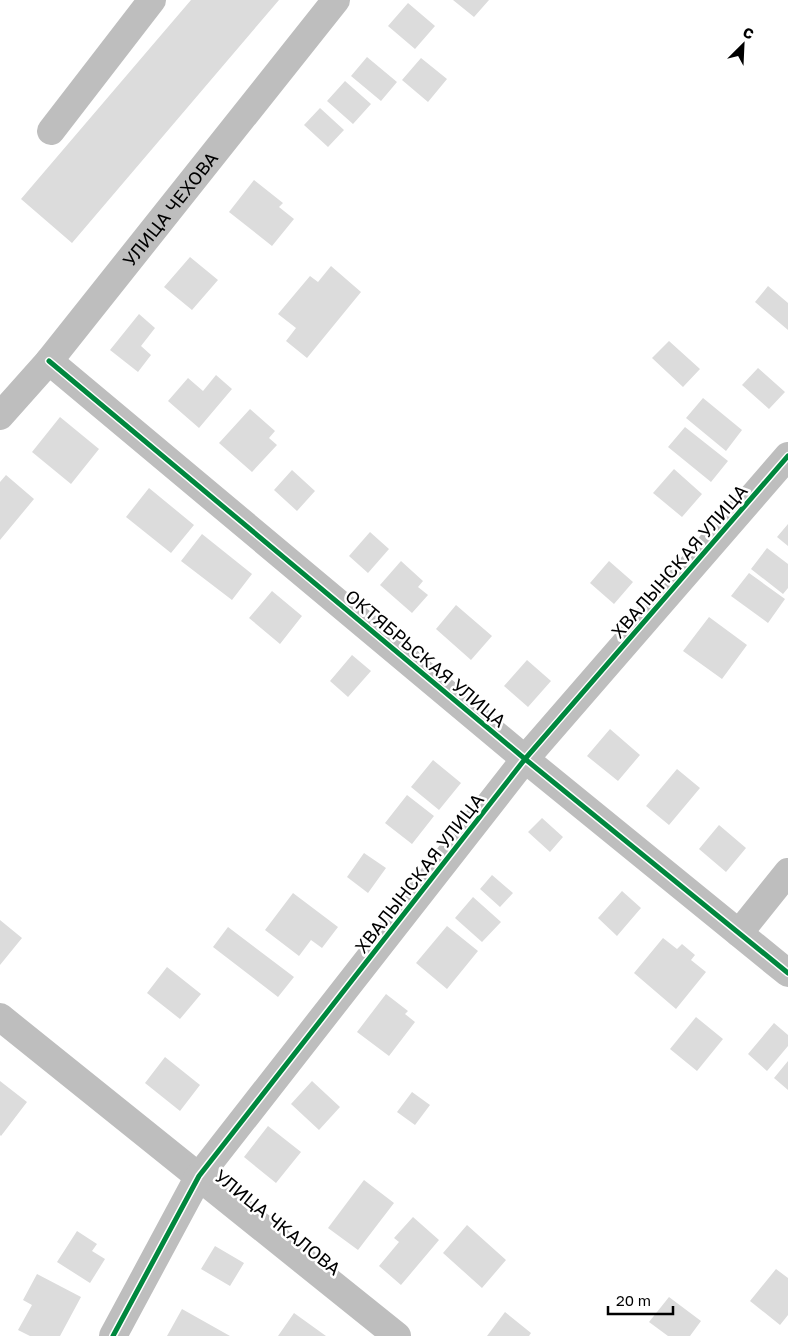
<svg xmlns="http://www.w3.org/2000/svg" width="788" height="1336" viewBox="0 0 788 1336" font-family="'Golos Text',sans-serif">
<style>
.building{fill:#dcdcdc}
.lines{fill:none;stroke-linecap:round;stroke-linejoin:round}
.minor{stroke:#bebebe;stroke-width:28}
.cycleway-casing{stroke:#fff;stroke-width:8}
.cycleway{stroke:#00873e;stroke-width:5}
.labels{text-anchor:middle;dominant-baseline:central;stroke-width:5;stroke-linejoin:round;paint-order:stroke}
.street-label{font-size:18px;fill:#000;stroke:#fff}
</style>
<rect width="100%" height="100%" fill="#fff"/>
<!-- building -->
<path class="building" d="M 191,0 L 279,0 L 72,243 L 21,199 Z
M 453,0 L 489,0 L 474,17 Z
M 408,3 L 435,26 L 415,49 L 388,26 Z
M 367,57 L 397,82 L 381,101 L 351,76 Z
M 421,58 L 447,79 L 428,102 L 402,80 Z
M 345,81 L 371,104 L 353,124 L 327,101 Z
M 320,108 L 344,130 L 328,147 L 304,125 Z
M 254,180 L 283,203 L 279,207 L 294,219 L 272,246 L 229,212 Z
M 190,257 L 218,280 L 192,310 L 164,287 Z
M 331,266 L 361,292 L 307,358 L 286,341 L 296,328 L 278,314 L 310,276 L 318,282 Z
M 768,286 L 788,303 L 788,330 L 755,302 Z
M 139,314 L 155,328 L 141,346 L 151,355 L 138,372 L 110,350 Z
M 669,341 L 700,369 L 683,387 L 652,358 Z
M 758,368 L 785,392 L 769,409 L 742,385 Z
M 216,375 L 232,389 L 199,428 L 168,401 L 188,378 L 203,391 Z
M 703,398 L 742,430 L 726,451 L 686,418 Z
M 250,409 L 275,431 L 269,438 L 277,445 L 252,472 L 219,443 Z
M 60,417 L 99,449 L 71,484 L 32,452 Z
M 685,427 L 728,461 L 711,482 L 668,447 Z
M 674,469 L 702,494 L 682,517 L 653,493 Z
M 292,470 L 315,491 L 297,511 L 274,490 Z
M 6,475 L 34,499 L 0,540 L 0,482 Z
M 149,488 L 194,525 L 171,553 L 126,517 Z
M 788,524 L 788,546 L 777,537 Z
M 370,532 L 389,549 L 368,573 L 349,556 Z
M 202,534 L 252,574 L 232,600 L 181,561 Z
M 767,548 L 788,564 L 788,588 L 783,594 L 751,569 Z
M 401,561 L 423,581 L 418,587 L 428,595 L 412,613 L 380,585 Z
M 609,561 L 633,582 L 614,604 L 590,583 Z
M 749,573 L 785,599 L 768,623 L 731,596 Z
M 272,591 L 302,616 L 280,644 L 249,618 Z
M 456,605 L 492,636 L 471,660 L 436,629 Z
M 709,617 L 747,645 L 722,679 L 683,651 Z
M 352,655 L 371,671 L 348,697 L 330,681 Z
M 527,660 L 551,681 L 528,707 L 504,686 Z
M 610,729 L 640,755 L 618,781 L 587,756 Z
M 433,760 L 461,783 L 439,810 L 411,787 Z
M 677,769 L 700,788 L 669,825 L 646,806 Z
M 407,795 L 434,816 L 412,844 L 385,823 Z
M 542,818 L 563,837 L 550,852 L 528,832 Z
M 719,825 L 746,848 L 726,872 L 699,849 Z
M 364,853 L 386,868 L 368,893 L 347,877 Z
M 492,875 L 513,893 L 500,907 L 480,889 Z
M 622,891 L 641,908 L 617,936 L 598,918 Z
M 293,893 L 338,927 L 322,948 L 311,940 L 299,956 L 265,930 Z
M 473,897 L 501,922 L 482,942 L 455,918 Z
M 0,920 L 22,938 L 0,965 Z
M 447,926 L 478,951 L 447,989 L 416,963 Z
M 228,927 L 294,977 L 278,997 L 213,947 Z
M 663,938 L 677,949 L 682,944 L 695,955 L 691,960 L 706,972 L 676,1009 L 634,973 Z
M 167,967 L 201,994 L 180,1019 L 147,993 Z
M 386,994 L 408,1011 L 405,1014 L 415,1022 L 389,1056 L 357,1032 Z
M 696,1017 L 723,1039 L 697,1071 L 670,1049 Z
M 774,1023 L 788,1035 L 788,1046 L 767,1071 L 748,1054 Z
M 165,1057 L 200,1085 L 180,1111 L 145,1083 Z
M 788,1061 L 788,1090 L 774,1078 Z
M 0,1081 L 27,1102 L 1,1136 L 0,1135 Z
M 312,1081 L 340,1107 L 319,1130 L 291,1104 Z
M 412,1092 L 430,1105 L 415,1125 L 397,1112 Z
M 268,1126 L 301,1152 L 276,1183 L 244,1157 Z
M 364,1180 L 394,1203 L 358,1250 L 328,1228 Z
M 413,1217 L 439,1240 L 401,1285 L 379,1266 L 399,1242 L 394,1238 Z
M 467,1225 L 506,1260 L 482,1288 L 443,1253 Z
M 77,1231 L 97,1244 L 92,1251 L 105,1259 L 90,1283 L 57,1262 Z
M 215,1246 L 244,1263 L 230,1286 L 201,1269 Z
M 776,1269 L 788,1278 L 788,1315 L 780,1325 L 750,1301 Z
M 37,1274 L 81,1297 L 60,1336 L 30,1336 L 18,1330 L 32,1305 L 23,1300 Z
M 669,1297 L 701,1321 L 690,1336 L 668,1336 L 649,1322 Z
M 182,1309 L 230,1336 L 167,1336 Z
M 505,1312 L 531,1333 L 529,1336 L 487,1336 Z
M 294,1313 L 326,1336 L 278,1336 Z"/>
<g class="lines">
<!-- minor -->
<g class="minor">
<path d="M 51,131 L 152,0"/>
<path d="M 49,361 L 525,759 L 788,973"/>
<path id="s1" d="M 0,416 L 49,361 L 336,0"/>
<path d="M 739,933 L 788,872"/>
<path d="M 0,1017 L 397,1336"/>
<path d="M 113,1336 L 199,1176 L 525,759 L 788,456"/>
</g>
<!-- cycleway casing -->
<g class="cycleway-casing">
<path id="cycleway" d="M 49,361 L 525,759 L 788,973
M 113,1336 L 199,1176 L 525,759 L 788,456"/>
</g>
<!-- cycleway -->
<use href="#cycleway" class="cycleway"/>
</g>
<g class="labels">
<!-- street labels -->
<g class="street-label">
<text stroke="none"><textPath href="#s1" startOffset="268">УЛИЦА ЧЕХОВА</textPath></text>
<text transform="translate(679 561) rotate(-49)">ХВАЛЫНСКАЯ УЛИЦА</text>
<text transform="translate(426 658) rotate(40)">ОКТЯБРЬСКАЯ УЛИЦА</text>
<text transform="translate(419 873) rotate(-52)">ХВАЛЫНСКАЯ УЛИЦА</text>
<text transform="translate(278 1222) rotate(39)">УЛИЦА ЧКАЛОВА</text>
</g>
</g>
<!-- north arrow -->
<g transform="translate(743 45) rotate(24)" stroke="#ffffff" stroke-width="4" paint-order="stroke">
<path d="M0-4L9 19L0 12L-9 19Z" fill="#000000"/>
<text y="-8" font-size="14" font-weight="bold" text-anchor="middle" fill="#000000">С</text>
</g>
<!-- scale -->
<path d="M608 1306v8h65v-8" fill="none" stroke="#000000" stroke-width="2.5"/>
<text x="616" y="1306" font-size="15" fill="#000000" stroke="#ffffff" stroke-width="4" paint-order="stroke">20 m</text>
</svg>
